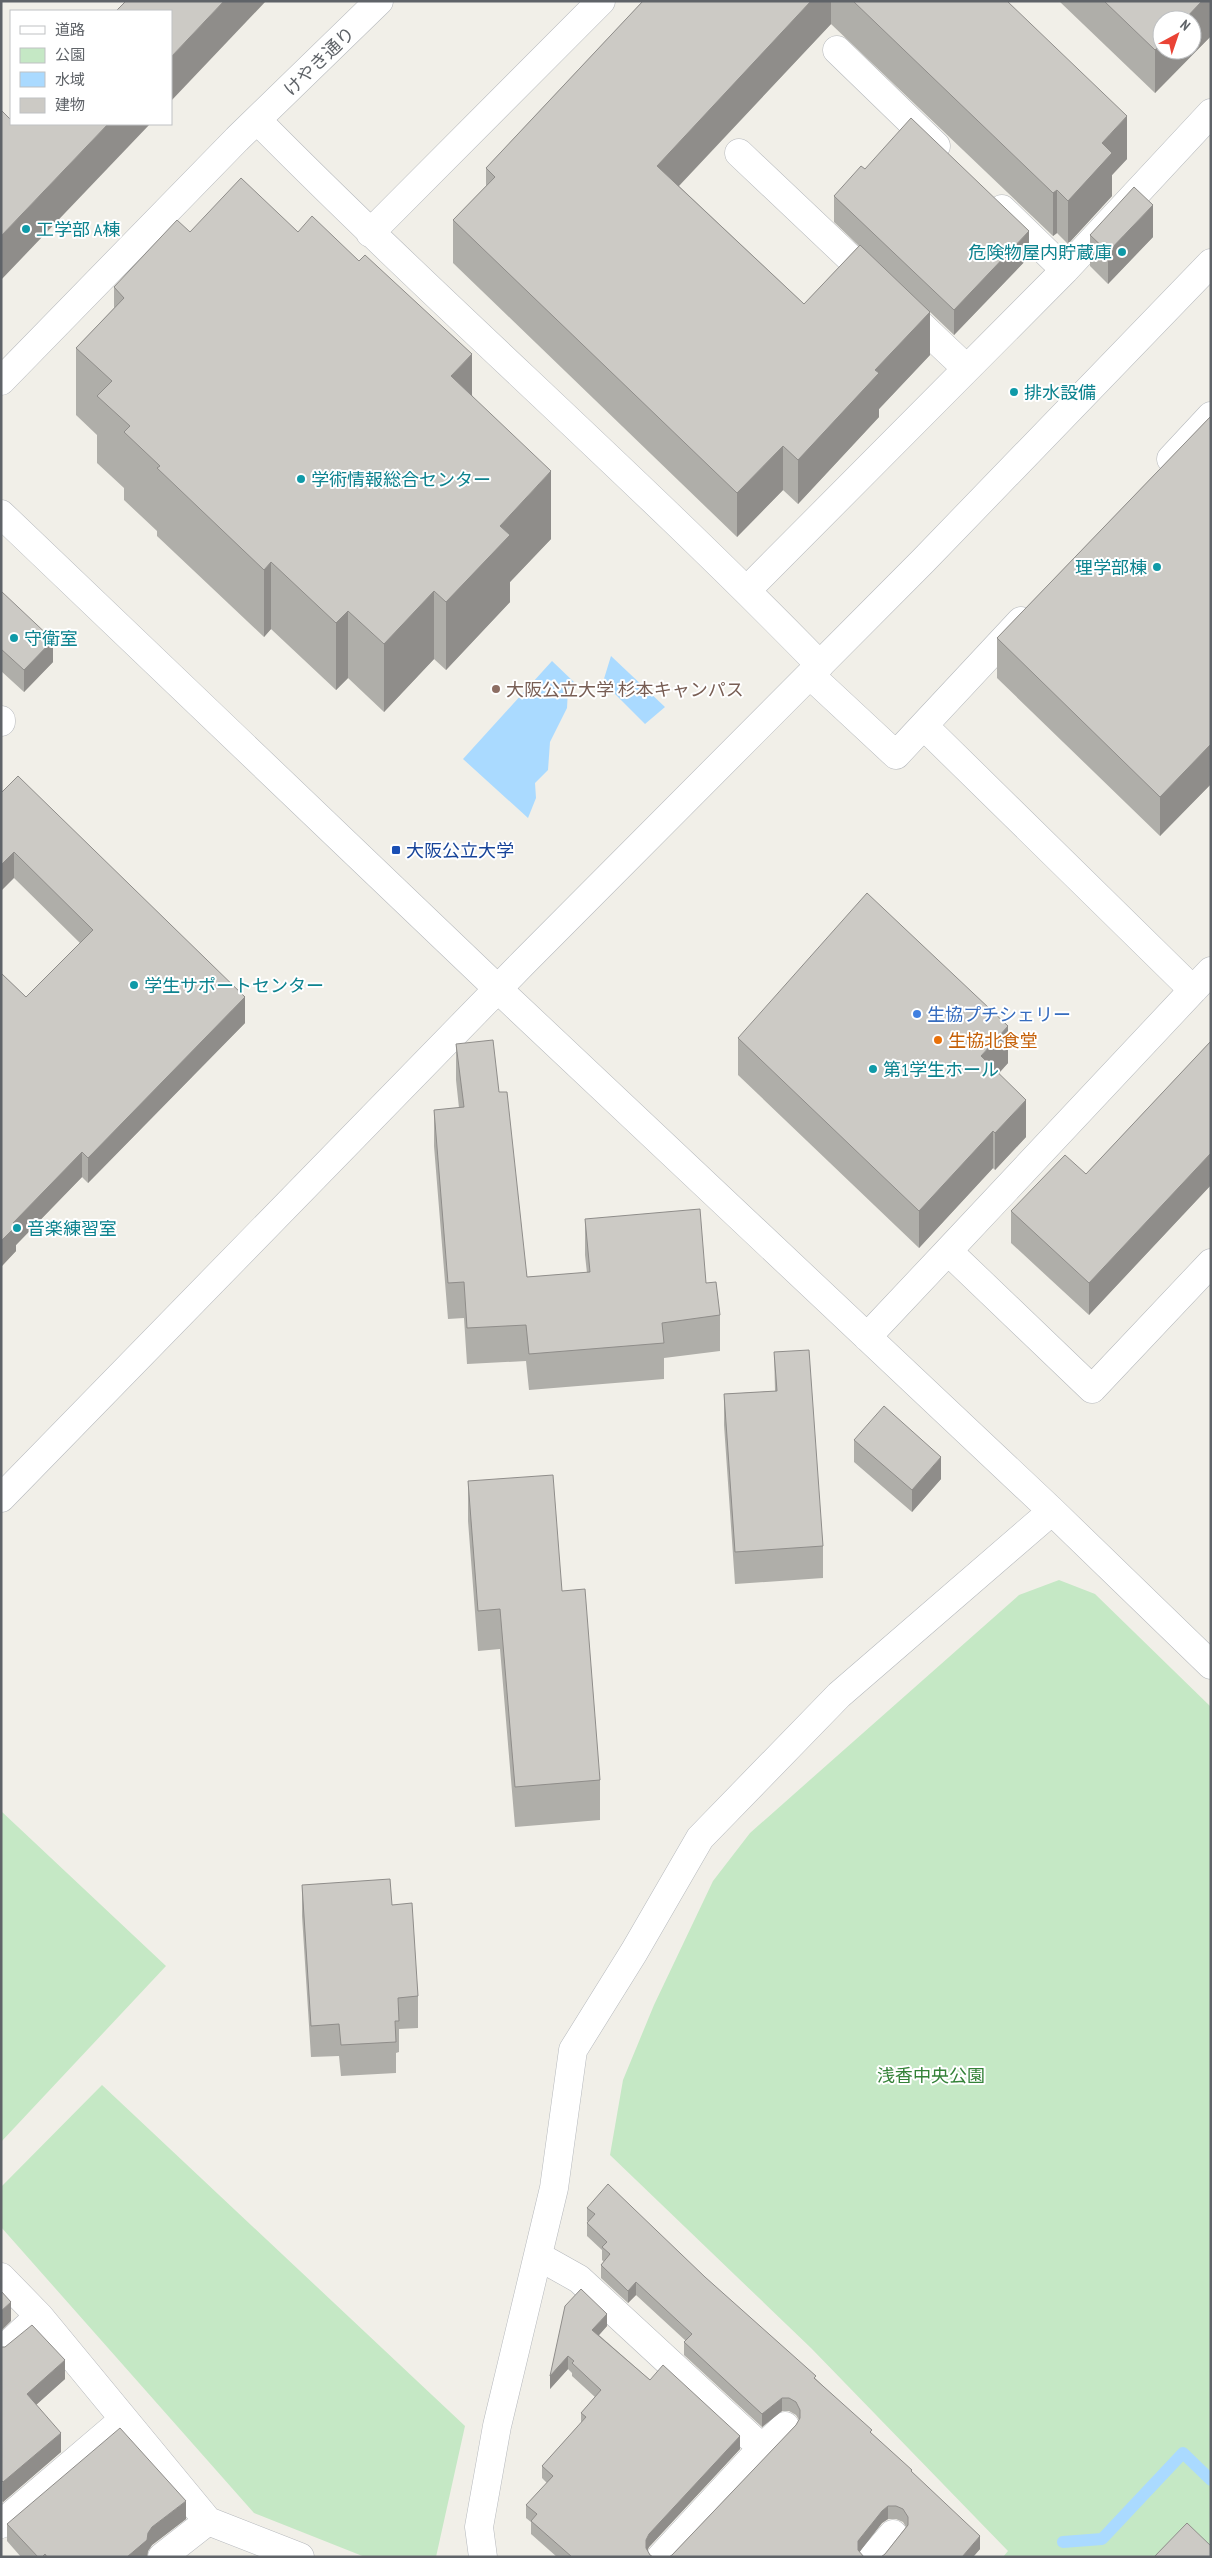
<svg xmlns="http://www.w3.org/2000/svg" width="1212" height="2558" viewBox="0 0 1212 2558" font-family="'PT Sans Narrow','Noto Sans JP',sans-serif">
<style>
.green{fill:#c5e8c5}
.water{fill:#aadaff}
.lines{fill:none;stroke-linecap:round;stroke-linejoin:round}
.stream{stroke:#aadaff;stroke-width:12}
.minor-casing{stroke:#b5b8bc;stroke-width:29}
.minor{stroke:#fff;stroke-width:28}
.wall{fill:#afaea9}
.shaded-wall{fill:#8f8d8a}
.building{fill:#cccac5;stroke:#8f8d8a}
.culture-dot{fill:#0f9aa8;stroke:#fff;stroke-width:2}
.education-dot{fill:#8d6e63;stroke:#fff;stroke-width:2}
.transit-dot{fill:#1a4fb4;stroke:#fff;stroke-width:2}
.shop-dot{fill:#3f7fe0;stroke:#fff;stroke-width:2}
.food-dot{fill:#e8710a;stroke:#fff;stroke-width:2}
.labels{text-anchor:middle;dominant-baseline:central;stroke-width:4;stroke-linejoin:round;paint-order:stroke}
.street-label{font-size:18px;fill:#5f6368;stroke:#fff}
.culture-label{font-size:18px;fill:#0d838f;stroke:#fff;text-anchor:start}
.education-label{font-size:18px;fill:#785e54;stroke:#fff;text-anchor:start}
.transit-label{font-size:18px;fill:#164399;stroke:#fff;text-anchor:start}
.shop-label{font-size:18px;fill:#366cbe;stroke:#fff;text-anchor:start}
.food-label{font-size:18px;fill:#c56008;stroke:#fff;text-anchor:start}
.park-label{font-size:18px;fill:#348238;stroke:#fff}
</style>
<rect width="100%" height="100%" fill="#f1efe8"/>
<!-- green -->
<path class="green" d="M 1059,1580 L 1095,1594 L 1211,1707 L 1211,2549 L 1159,2557 L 1003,2557 L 1008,2551 L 811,2348 L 610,2155 L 623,2080 L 654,2005 L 713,1881 L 750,1833 L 1019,1595 Z
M 1,1811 L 166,1966 L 1,2142 Z
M 102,2085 L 465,2426 L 436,2557 L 365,2557 L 254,2513 L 1,2227 L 1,2187 Z"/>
<!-- water -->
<path class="water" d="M 611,656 L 665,707 L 645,724 L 603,682 Z
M 552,661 L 575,683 L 568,689 L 567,708 L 550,742 L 548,770 L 535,783 L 536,798 L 528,818 L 463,759 Z"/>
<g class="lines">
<!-- stream -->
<path class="stream" d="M 1063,2542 L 1102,2539 L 1183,2453 L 1211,2480"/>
<!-- minor casing -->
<g class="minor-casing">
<path id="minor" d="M 837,50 L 936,146
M 258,121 C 441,306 638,478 820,665
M 739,153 L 966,368
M 1002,209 L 1065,270
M 370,233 L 601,1
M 1,381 L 237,139 L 379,1
M 1171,459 L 1211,416
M 1,514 L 499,990 L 1052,1511 L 1211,1665
M 747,590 L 1065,270 L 1211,113
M 810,675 L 896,755 L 1021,621
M 1,720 L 1,722
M 924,726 L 1193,990 L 1211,971
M 1193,990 L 948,1251 L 1092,1389 L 1211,1263
M 867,1337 L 948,1251
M 1,1498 L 524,962 L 923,561 L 1211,263
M 538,2256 L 579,2279 L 762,2448 L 661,2557
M 1,2277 L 39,2316 L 208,2521 L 300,2557
M 1,2351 L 39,2316
M 762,2448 L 785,2426
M 1,2524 L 123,2420
M 162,2557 L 208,2521
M 483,2557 L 479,2527 L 497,2426 L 554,2188 L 573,2050 L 634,1952 L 700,1838 L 839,1695 L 1052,1511
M 873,2557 L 893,2534"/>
</g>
<!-- minor -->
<use href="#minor" class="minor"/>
</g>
<!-- wall -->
<path class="wall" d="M 643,1 L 1007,1 L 1127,159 L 1112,175 L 1112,196 L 1068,244 L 1057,233 L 1053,236 L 831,24 L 679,186 L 804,304 L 859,246 L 834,222 L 834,196 L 865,169 L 1029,257 L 954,335 L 930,312 L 930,355 L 879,409 L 879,417 L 798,504 L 783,490 L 737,537 L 453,263 L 453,220 L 486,186 L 486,168 Z
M 1059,1 L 1211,1 L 1211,36 L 1155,93 Z
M 190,232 L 472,395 L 551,539 L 510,582 L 510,602 L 446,670 L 434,659 L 384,712 L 348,678 L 336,690 L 271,629 L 264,637 L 157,536 L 157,531 L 124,500 L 124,488 L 97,463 L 97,435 L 76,415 L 76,348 L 114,308 L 114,287 Z
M 1090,235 L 1153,237 L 1108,284 L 1090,266 Z
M 1211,416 L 1211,784 L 1160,836 L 997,678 L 997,638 Z
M 1,591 L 53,662 L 24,692 L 1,671 Z
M 1,793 L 245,1023 L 88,1183 L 82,1177 L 16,1245 L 16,1251 L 1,1267 L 1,973 L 26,997 L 80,943 L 14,878 Z
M 738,1038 L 1008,1063 L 999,1073 L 1026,1137 L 995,1170 L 993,1168 L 919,1248 L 738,1075 Z
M 1211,1041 L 1211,1185 L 1089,1315 L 1011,1243 L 1011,1211 L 1086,1174 Z
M 456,1044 L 499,1092 L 527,1277 L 587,1273 L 585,1255 L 585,1219 L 706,1283 L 720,1315 L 720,1351 L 664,1358 L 664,1379 L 529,1390 L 526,1361 L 467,1364 L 464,1318 L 448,1319 L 434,1146 L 434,1110 L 459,1108 L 456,1080 Z
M 774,1352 L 823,1546 L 823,1578 L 735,1584 L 724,1425 L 724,1394 L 775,1391 Z
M 854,1440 L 941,1479 L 912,1512 L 854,1462 Z
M 468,1481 L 562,1591 L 600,1780 L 600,1820 L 515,1827 L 500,1649 L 478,1651 L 468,1521 Z
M 302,1885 L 392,1905 L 418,1996 L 418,2028 L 399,2029 L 399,2052 L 396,2053 L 396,2073 L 341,2076 L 339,2056 L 311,2057 L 302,1916 Z
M 587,2208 L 705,2277 L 816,2379 L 912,2473 L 980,2549 L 973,2557 L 881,2557 L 885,2554 L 906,2527 L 903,2522 L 896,2519 L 888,2519 L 882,2523 L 860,2551 L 672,2555 L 796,2425 L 799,2420 L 796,2415 L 789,2411 L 782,2411 L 762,2427 L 684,2355 L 684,2342 L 686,2341 L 636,2295 L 628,2303 L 601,2278 L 601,2265 L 604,2262 L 602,2260 L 602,2250 L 587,2236 L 587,2223 L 588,2222 L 587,2221 Z
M 565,2306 L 607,2326 L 599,2335 L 650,2380 L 740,2449 L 649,2547 L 647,2551 L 650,2555 L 653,2557 L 557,2557 L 531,2534 L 531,2522 L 526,2518 L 526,2505 L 547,2483 L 542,2478 L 542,2466 L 581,2423 L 581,2413 L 595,2397 L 572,2376 L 572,2373 L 568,2369 L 550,2389 Z
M 1,2347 L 65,2379 L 36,2405 L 61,2452 L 3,2502 L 1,2500 Z
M 186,2519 L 152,2545 L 148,2551 L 147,2557 L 21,2557 L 7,2541 L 7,2524 Z"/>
<!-- shaded-wall -->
<path class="shaded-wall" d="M 224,1 L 266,1 L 171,101 L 171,57 Z
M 811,1 L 831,1 L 831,24 L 657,209 L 657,166 Z
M 1202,1 L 1211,1 L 1211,36 L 1155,93 L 1155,50 L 1162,43 L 1162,50 L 1192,50 L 1192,20 L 1184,20 Z
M 1127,116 L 1127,159 L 1112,175 L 1112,196 L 1068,244 L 1068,201 L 1102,143 Z
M 108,124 L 150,124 L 1,280 L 1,236 Z
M 1057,190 L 1057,233 L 1053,236 L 1053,193 Z
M 1153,205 L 1153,237 L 1108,284 L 1108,252 Z
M 1029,231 L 1029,257 L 954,335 L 954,310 Z
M 930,312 L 930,355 L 879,409 L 879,417 L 798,504 L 798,460 L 875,370 Z
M 472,354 L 472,422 L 451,376 Z
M 783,446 L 783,490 L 737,537 L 737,493 Z
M 551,471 L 551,539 L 510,582 L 510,602 L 446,670 L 446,602 L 500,526 Z
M 271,562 L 271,629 L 264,637 L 264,570 Z
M 434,591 L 434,659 L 384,712 L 384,644 Z
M 348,611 L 348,678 L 336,690 L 336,623 Z
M 53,640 L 53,662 L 24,692 L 24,670 Z
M 1211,744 L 1211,784 L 1160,836 L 1160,797 Z
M 14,852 L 14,878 L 1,891 L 1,865 Z
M 245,997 L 245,1023 L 88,1183 L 88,1158 Z
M 1008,1026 L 1008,1063 L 981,1093 L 981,1056 Z
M 1026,1100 L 1026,1137 L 995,1170 L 995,1133 Z
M 993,1131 L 993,1168 L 919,1248 L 919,1211 Z
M 82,1152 L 82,1177 L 16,1245 L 16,1251 L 1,1267 L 1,1241 L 13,1223 Z
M 1211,1153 L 1211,1185 L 1089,1315 L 1089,1283 Z
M 941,1457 L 941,1479 L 912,1512 L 912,1490 Z
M 636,2282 L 636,2295 L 628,2303 L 628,2291 Z
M 11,2302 L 11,2321 L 1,2331 L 1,2311 Z
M 607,2314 L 607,2326 L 592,2343 L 592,2330 Z
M 568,2356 L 568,2369 L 550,2389 L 550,2376 Z
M 65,2360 L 65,2379 L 27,2413 L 27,2394 Z
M 782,2398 L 782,2411 L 762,2427 L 762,2414 Z
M 61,2433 L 61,2452 L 3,2502 L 3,2482 Z
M 740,2436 L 740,2449 L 649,2547 L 646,2553 L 646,2540 L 649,2534 Z
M 186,2501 L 186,2519 L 152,2545 L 148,2551 L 147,2557 L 127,2557 L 152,2527 Z
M 888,2506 L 888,2519 L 882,2523 L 858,2554 L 858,2541 L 882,2511 Z
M 980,2536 L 980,2549 L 973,2557 L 962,2557 Z"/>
<!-- building -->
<path class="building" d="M 126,1 L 224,1 L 171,57 L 171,11 L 116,11 Z
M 643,1 L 811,1 L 657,166 L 804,304 L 860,245 L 930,312 L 875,370 L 879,373 L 798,460 L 783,446 L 737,493 L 453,220 L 495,177 L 486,168 Z
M 853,1 L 1007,1 L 1127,116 L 1102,143 L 1112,153 L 1068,201 L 1057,190 L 1053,193 Z
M 1104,1 L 1202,1 L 1184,20 L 1162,20 L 1162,43 L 1155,50 Z
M 1,110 L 11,120 L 11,124 L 108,124 L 1,236 Z
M 911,118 L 1029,231 L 954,310 L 834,196 L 861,166 L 865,169 Z
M 241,178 L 298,232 L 312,216 L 359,261 L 365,255 L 472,354 L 451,376 L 551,471 L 500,526 L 510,535 L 446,602 L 434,591 L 384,644 L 348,611 L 336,623 L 271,562 L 264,570 L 157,468 L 160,466 L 124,432 L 130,426 L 97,396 L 112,381 L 76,348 L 124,298 L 114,287 L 177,220 L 190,232 Z
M 1134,187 L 1153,205 L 1108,252 L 1090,235 Z
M 1211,416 L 1211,744 L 1160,797 L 997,638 Z
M 1,591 L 53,640 L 24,670 L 1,649 Z
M 18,776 L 245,997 L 88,1158 L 82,1152 L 13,1223 L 16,1226 L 1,1241 L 1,973 L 26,997 L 93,930 L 14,852 L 1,865 L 1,793 Z
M 867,893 L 1008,1026 L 981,1056 L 1026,1100 L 995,1133 L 993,1131 L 919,1211 L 738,1038 Z
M 493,1040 L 499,1092 L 507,1092 L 527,1277 L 590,1272 L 585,1219 L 700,1209 L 706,1283 L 716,1282 L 720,1315 L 662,1323 L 664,1343 L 529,1354 L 526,1325 L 467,1328 L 464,1282 L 448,1283 L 434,1110 L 464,1107 L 456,1044 Z
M 1211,1041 L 1211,1153 L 1089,1283 L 1011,1211 L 1065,1155 L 1086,1174 Z
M 809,1350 L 823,1546 L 735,1552 L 724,1394 L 777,1391 L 774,1352 Z
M 884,1406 L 941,1457 L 912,1490 L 854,1440 Z
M 553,1475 L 562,1591 L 585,1589 L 600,1780 L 515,1787 L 500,1609 L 478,1611 L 468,1481 Z
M 390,1879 L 392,1905 L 412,1903 L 418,1996 L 398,1998 L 399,2021 L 395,2021 L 396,2042 L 341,2045 L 339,2024 L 311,2026 L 302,1885 Z
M 608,2184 L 705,2277 L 816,2376 L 814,2378 L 872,2430 L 870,2432 L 912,2470 L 911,2471 L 980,2536 L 962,2557 L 881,2557 L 885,2554 L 908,2525 L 908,2517 L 903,2509 L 896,2506 L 888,2506 L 882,2511 L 858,2541 L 858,2550 L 864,2557 L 669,2557 L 672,2555 L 796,2425 L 800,2418 L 800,2410 L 796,2402 L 789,2398 L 782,2398 L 762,2414 L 684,2342 L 692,2334 L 636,2282 L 628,2291 L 601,2265 L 610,2254 L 602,2247 L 607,2242 L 587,2223 L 595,2214 L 587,2208 Z
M 581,2289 L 607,2314 L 592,2330 L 650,2380 L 663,2365 L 740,2436 L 649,2534 L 646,2540 L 646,2548 L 650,2555 L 653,2557 L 572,2557 L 531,2521 L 537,2514 L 526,2505 L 553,2476 L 542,2466 L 586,2417 L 581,2413 L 601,2390 L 572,2363 L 574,2361 L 568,2356 L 550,2376 L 565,2306 Z
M 1,2291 L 11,2302 L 1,2311 Z
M 32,2325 L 65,2360 L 27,2394 L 61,2433 L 3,2482 L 1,2480 L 1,2347 L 5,2347 Z
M 120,2428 L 186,2501 L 152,2527 L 148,2533 L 147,2540 L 127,2557 L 47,2557 L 45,2554 L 42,2557 L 38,2557 L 7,2524 Z
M 1187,2523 L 1211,2546 L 1211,2557 L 1154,2557 Z"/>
<!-- markers -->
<g class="culture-dot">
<circle cx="26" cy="229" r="5"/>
<circle cx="1122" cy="252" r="5"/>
<circle cx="1014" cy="392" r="5"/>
<circle cx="301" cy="479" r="5"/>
<circle cx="1157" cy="567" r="5"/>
<circle cx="14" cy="638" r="5"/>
<circle cx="134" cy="985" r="5"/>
<circle cx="873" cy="1069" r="5"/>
<circle cx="17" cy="1228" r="5"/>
</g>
<circle class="education-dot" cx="496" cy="689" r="5"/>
<rect class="transit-dot" x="391" y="845" width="10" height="10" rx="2.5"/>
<circle class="shop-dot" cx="917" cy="1014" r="5"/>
<circle class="food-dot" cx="938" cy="1040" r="5"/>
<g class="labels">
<!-- street labels -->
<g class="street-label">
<text transform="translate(319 61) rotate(-44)">けやき通り</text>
</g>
<!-- culture labels -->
<g class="culture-label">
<text x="36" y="229">工学部 A棟</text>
<text x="1112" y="252" text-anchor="end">危険物屋内貯蔵庫</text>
<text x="1024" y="392">排水設備</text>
<text x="311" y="479">学術情報総合センター</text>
<text x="1147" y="567" text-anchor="end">理学部棟</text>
<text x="24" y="638">守衛室</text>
<text x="144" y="985">学生サポートセンター</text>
<text x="883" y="1069">第1学生ホール</text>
<text x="27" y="1228">音楽練習室</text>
</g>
<!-- education labels -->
<g class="education-label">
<text x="506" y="689">大阪公立大学 杉本キャンパス</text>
</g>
<!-- transit labels -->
<g class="transit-label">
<text x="406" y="850">大阪公立大学</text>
</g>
<!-- shop labels -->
<g class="shop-label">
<text x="927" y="1014">生協プチシェリー</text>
</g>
<!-- food labels -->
<g class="food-label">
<text x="948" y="1040">生協北食堂</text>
</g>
<!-- park labels -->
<g class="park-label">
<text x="931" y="2075">浅香中央公園</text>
</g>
</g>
<!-- border -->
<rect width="1212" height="2558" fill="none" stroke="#5f6368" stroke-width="5"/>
<!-- legend -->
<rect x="10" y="10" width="162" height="115" fill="#ffffff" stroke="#bfc1c3"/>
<rect x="20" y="26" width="25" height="8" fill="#ffffff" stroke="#bfc1c3"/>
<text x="55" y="35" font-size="15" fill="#5f6368">道路</text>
<rect x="20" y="48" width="25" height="15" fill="#c5e8c5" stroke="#bfc1c3"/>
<text x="55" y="60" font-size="15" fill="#5f6368">公園</text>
<rect x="20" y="72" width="25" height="15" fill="#aadaff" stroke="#bfc1c3"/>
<text x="55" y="85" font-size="15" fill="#5f6368">水域</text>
<rect x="20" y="98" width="25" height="15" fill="#cccac5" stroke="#bfc1c3"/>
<text x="55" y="110" font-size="15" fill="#5f6368">建物</text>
<!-- north arrow -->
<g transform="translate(1177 35) rotate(40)"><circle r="24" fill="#ffffff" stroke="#bfc1c3"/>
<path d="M0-4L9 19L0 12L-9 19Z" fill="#ea4335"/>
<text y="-8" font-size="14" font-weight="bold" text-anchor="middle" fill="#5f6368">N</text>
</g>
</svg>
